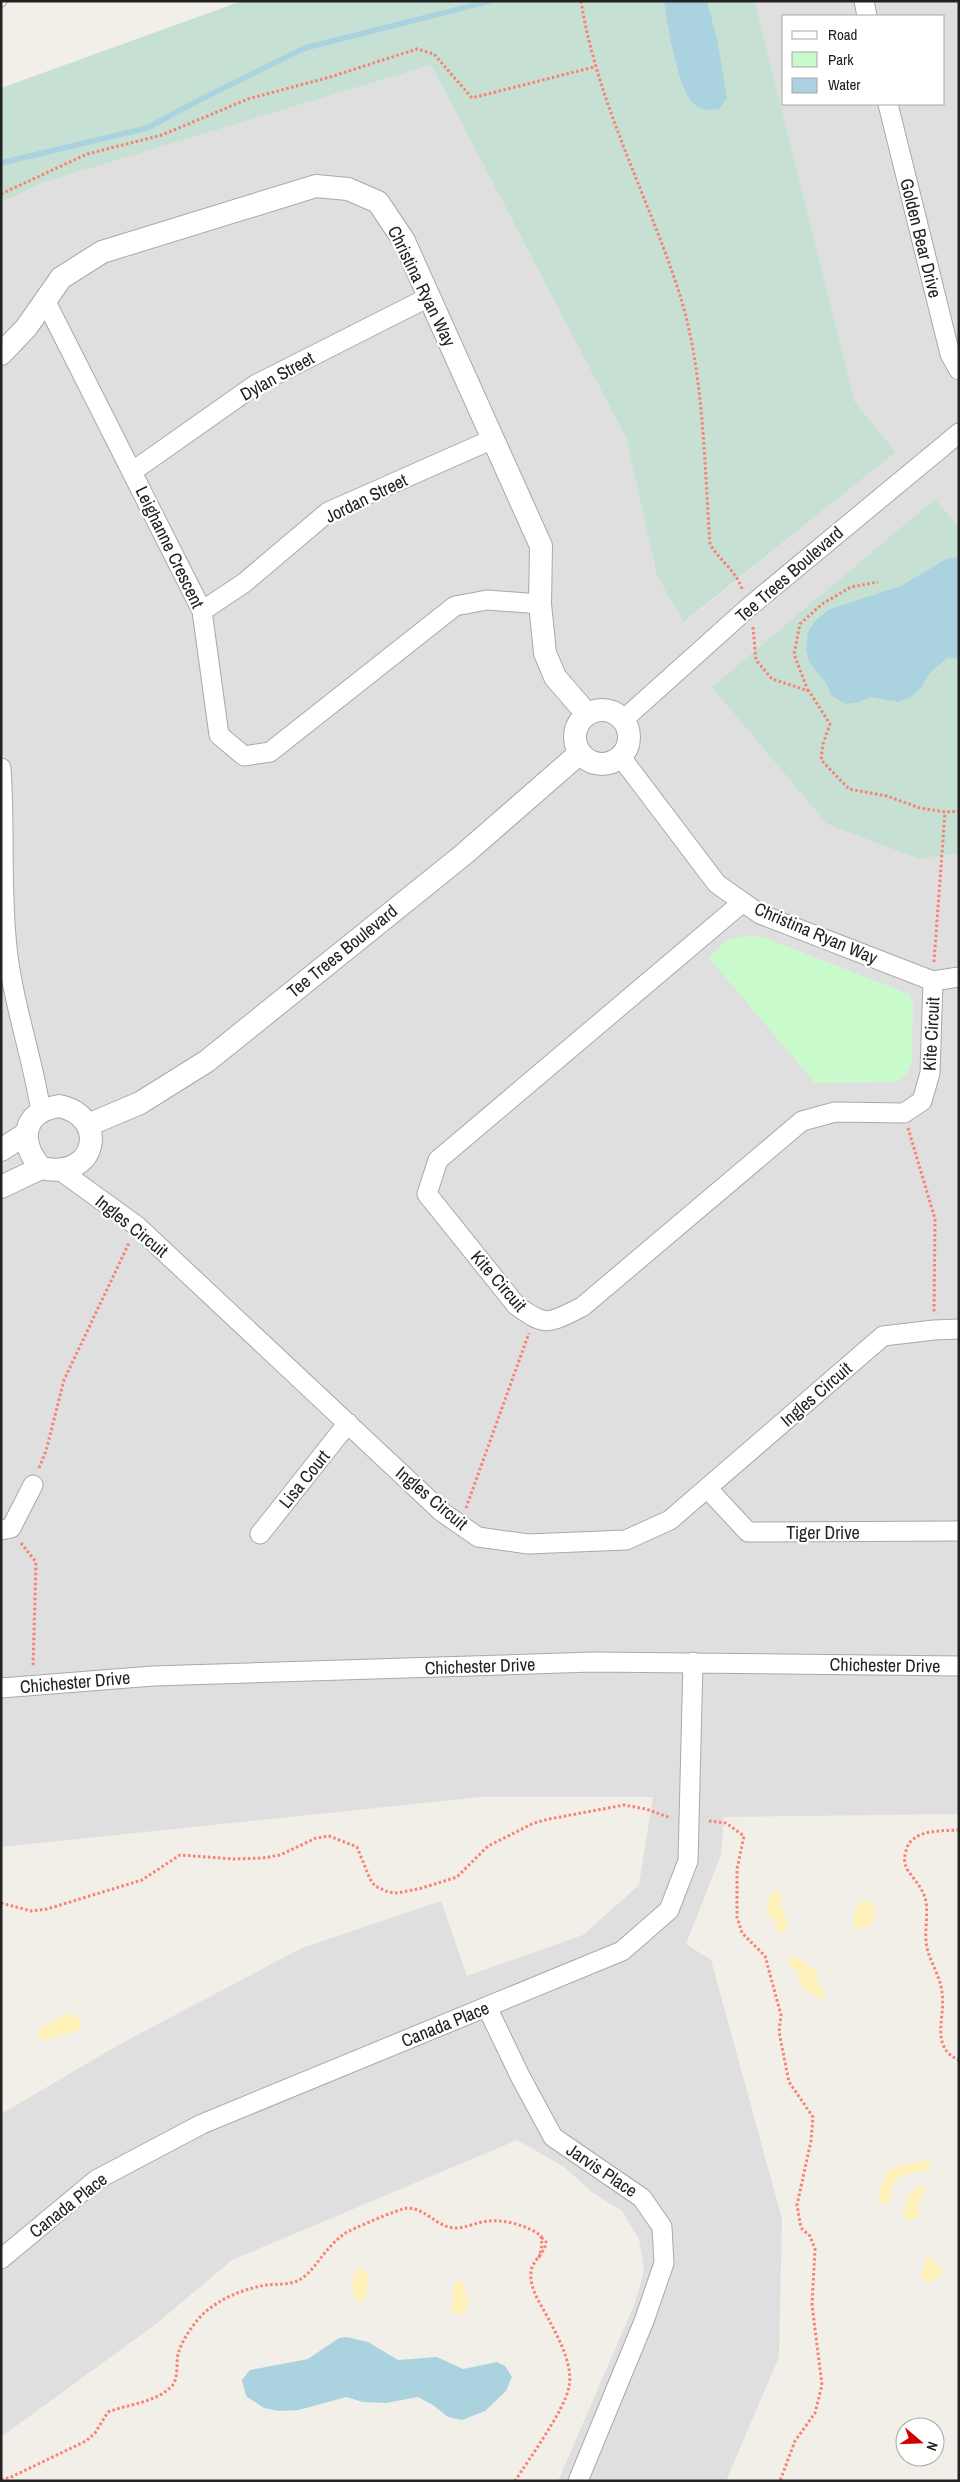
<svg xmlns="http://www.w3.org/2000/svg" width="960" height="2482" viewBox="0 0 960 2482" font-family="'Archivo Narrow',sans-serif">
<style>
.residential{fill:#e0dfdf;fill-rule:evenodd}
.wetland{fill:#c6e0d4}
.sand{fill:#fff1ba}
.park{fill:#c8facc}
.water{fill:#aad3df}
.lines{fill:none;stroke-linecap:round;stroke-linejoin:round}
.stream{stroke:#aad3df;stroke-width:5.5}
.service-casing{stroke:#a9a9a9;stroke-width:11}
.minor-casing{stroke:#a9a9a9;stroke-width:21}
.tertiary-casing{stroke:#a9a9a9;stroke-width:24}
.path{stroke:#fa8072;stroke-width:3;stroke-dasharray:2.5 2.5;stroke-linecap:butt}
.service{stroke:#fff;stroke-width:9}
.minor{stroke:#fff;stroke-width:19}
.tertiary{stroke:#fff;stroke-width:22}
.labels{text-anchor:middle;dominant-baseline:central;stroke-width:4.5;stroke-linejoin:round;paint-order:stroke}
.street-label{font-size:18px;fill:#222;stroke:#fff}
</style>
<rect width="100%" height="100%" fill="#f2efe9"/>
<!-- residential -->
<path class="residential" d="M 755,1 L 959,1 L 959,527 L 935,499 L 919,859 L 959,853 L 959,1814 L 724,1817 L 721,1855 L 686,1944 L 711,1960 L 782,2219 L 779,2357 L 726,2481 L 558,2481 L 635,2303 L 644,2271 L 639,2239 L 622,2211 L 593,2193 L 564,2167 L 517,2140 L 232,2260 L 156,2324 L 1,2437 L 1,2114 L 122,2043 L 302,1948 L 441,1901 L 467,1976 L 583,1935 L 639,1885 L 653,1797 L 481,1797 L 1,1847 L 1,203 L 42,183 L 431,65 L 626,438 L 657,576 L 685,622 L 896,452 L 855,402 ZM 784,16 L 944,16 L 944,104 L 784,104 Z"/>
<!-- wetland -->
<path class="wetland" d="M 242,1 L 755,1 L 855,402 L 896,452 L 684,622 L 657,576 L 626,438 L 431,65 L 42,183 L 1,203 L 1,88 Z
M 935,499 L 959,527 L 959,853 L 919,859 L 827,824 L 712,687 Z"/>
<!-- sand -->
<path class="sand" d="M 775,1890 L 780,1891 C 781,1896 781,1902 782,1907 C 784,1916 792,1924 784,1933 L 776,1931 L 775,1921 L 766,1912 L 770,1895 Z
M 866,1901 L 872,1903 C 879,1915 874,1928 860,1929 L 854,1927 L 853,1916 L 858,1903 Z
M 794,1956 L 817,1971 L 818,1983 L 825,1991 L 823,1998 L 818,1998 L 800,1985 L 798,1972 L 788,1963 L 788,1960 Z
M 70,2013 L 79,2018 L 81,2024 L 80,2029 C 67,2037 62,2031 48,2041 L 38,2038 L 37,2032 C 39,2028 64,2015 70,2013 Z
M 927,2160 L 932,2165 L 929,2170 C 903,2176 893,2171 889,2202 L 884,2205 L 878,2198 C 885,2161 897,2167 927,2160 Z
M 922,2185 L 927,2190 L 918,2201 L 919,2215 L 916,2219 L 907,2220 L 903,2216 L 908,2195 Z
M 926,2257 L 931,2258 L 943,2269 L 941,2275 L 928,2284 L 921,2277 Z
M 360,2268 L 369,2272 L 366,2297 L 362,2302 C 348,2297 350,2276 360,2268 Z
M 460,2280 L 464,2285 L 469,2305 L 466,2311 L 459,2315 L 451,2312 L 454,2284 Z"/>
<!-- park -->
<path class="park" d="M 744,936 L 763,937 L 909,994 L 913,1003 L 912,1063 L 906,1075 L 896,1082 L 815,1083 L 709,958 L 727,940 Z"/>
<!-- water -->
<path class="water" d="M 664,1 L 707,1 L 717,39 L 727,98 L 719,109 C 710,110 702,111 694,104 C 678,91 667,23 664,1 Z
M 959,557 L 959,659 L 947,658 L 929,674 L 921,688 L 912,696 L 899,702 L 870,697 L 859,702 L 846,704 L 832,696 L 826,683 L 809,662 L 806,648 L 808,632 L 816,620 L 830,609 L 901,586 L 946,559 Z
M 346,2337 L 368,2342 L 398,2360 L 437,2357 L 463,2369 L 497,2362 L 505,2366 L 512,2377 L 506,2391 L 485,2411 L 462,2420 L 448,2417 L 433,2405 L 418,2397 L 386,2403 L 363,2402 L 346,2397 L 299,2410 L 279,2411 L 264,2408 L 246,2396 L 242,2380 L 250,2370 L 308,2359 L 339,2338 Z"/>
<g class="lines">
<!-- stream -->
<path class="stream" d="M 1,163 L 147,128 L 203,98 L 305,48 L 490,1"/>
<!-- service casing -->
<g class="service-casing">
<path id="service" d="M 1,2 L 2,1"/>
</g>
<!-- minor casing -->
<g class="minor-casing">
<path id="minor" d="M 864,1 L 867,16
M 888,104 L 950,354 L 959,370
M 45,300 L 202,611 L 219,735 L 244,756 L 270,752 L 455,606 L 487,600 L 540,604
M 133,471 L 255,385 L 429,297
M 202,611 L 244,583 L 328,512 L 493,439
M 623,720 L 749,607 L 959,433
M 620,756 L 717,884 L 760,914 L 933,981 L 959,977
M 1,768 C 5,824 1,880 6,936 C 10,996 32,1053 41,1112
M 743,902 L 438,1160 L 427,1194 L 516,1305 C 547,1328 548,1323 582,1307 L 802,1121 L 835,1112 L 904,1113 L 922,1101 L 930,1073 L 933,981
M 61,1171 L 137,1226 L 442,1512 L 478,1537 L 528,1544 L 626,1540 L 670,1520 L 883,1336 L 934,1330 L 959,1329
M 707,1488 L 748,1532 L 959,1531
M 1,1530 L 11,1528 L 33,1485
M 260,1534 L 348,1423
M 1,1688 L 153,1676 L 593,1662 L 959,1666
M 487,2007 L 520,2076 L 553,2137 L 642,2198 L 662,2227 L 664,2263 L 644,2321 L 578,2481
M 1,2259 L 96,2180 L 202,2124 L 622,1951 L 669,1910 L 688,1861 L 693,1662"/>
</g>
<!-- tertiary casing -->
<g class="tertiary-casing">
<path id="tertiary" d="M 1,354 L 26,328 L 61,278 L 102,252 L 316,186 L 348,189 L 378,202 L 404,241 L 541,546 L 540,604 L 545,653 L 555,677 L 587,714
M575 737a27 27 0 1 1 54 0a27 27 0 1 1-54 0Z
M 59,1106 C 109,1116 98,1181 41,1168 C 19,1143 21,1112 59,1106 Z
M 88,1125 L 140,1103 L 207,1061 L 463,855 L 580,753
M 1,1150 L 27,1133
M 1,1187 L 41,1168"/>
</g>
<!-- path -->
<path class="path" d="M 581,1 C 597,102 646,192 678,289 C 704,368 704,461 710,544 C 720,561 736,571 742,589
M 1,194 L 87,154 L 162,135 L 248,99 L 330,77 L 417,49 L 434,54 L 472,98 L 594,67
M 753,627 L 756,660 L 772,679 L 809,691 L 830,724 L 823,744 L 821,760 L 849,789 L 887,796 L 920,808 L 945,812 L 959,811
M 808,691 L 794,654 L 800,624 L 822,604 L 851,587 L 878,582
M 934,962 L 945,812
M 908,1128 L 935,1219 L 934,1313
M 39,1468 L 46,1451 L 64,1380 L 129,1243
M 466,1508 L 529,1333
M 21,1543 L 36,1562 L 33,1667
M 709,1821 L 726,1823 L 744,1836 L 737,1869 L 737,1917 L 742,1933 L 765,1956 L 781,2015 L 779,2032 L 789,2082 L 813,2117 L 811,2141 L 797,2205 L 801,2228 L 810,2236 L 815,2249 L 812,2305 L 822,2385 L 815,2413 L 795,2441 L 780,2481
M 959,1830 C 941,1831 911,1829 906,1851 C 904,1857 904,1863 907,1869 C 914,1880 924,1889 926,1902 C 928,1915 925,1928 926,1941 C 927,1958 940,1974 942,1992 C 946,2017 929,2047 959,2060
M 1,1903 L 31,1911 L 47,1909 L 142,1880 L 180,1855 L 233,1859 L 263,1858 L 280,1855 L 316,1838 L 329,1836 L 357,1847 L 370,1879 L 375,1886 L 388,1892 L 398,1893 L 422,1888 L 457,1877 L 488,1846 L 534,1823 L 549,1819 L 624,1805 L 646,1809 L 671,1818
M 1,2479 L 9,2478 L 86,2441 L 95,2433 L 108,2412 C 129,2404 154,2403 171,2387 C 180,2378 175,2361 179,2351 C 184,2337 194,2323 204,2313 C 221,2298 243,2289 266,2285 C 276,2284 290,2285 299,2280 C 312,2273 320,2257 330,2247 C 334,2242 339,2238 344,2234 C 351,2229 399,2209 407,2208 C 427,2208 437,2229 458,2228 C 468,2227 478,2222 488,2221 C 504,2219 529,2226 541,2236 L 542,2245 L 539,2258
M 515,2481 C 529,2459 564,2411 569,2387 C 573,2365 560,2341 550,2322 C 543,2307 529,2290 531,2272 C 532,2260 545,2254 546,2242 L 541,2237"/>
<!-- service -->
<use href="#service" class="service"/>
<!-- minor -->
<use href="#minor" class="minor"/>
<!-- tertiary -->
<use href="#tertiary" class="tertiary"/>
</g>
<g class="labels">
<!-- street labels -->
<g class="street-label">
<text transform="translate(921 238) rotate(76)">Golden Bear Drive</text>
<text transform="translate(422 286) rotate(64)">Christina Ryan Way</text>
<text transform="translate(277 376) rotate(-29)">Dylan Street</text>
<text transform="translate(366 498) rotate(-26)">Jordan Street</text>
<text transform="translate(170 547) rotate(64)">Leighanne Crescent</text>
<text transform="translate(789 574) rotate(-41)">Tee Trees Boulevard</text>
<text transform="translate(816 933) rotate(23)">Christina Ryan Way</text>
<text transform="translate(342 951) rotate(-39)">Tee Trees Boulevard</text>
<text transform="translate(931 1034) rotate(-87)">Kite Circuit</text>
<text transform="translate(132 1226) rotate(39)">Ingles Circuit</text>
<text transform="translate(499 1281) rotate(49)">Kite Circuit</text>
<text transform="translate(816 1394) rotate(-41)">Ingles Circuit</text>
<text transform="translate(304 1479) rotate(-51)">Lisa Court</text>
<text transform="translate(432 1498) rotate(40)">Ingles Circuit</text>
<text x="823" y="1532">Tiger Drive</text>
<text transform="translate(885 1665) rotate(1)">Chichester Drive</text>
<text transform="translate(480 1666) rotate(-2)">Chichester Drive</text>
<text transform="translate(75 1682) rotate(-5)">Chichester Drive</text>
<text transform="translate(445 2024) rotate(-22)">Canada Place</text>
<text transform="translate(602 2170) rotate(34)">Jarvis Place</text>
<text transform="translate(68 2205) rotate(-38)">Canada Place</text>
</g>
</g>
<!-- border -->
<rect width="960" height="2482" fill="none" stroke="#222222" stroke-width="5"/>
<!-- legend -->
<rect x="782" y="15" width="162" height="90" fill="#ffffff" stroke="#a7a7a7"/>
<rect x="792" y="31" width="25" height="8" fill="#ffffff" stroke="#a7a7a7"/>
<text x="828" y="40" font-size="15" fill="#222222">Road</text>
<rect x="792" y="52" width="25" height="15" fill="#c8facc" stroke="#a7a7a7"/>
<text x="828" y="65" font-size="15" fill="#222222">Park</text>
<rect x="792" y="78" width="25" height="15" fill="#aad3df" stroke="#a7a7a7"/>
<text x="828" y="90" font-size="15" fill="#222222">Water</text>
<!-- north arrow -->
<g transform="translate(920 2442) rotate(109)"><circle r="24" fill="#ffffff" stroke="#a7a7a7"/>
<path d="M0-4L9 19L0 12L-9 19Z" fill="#d40000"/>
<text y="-8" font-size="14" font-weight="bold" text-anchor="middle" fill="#222222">N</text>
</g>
</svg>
